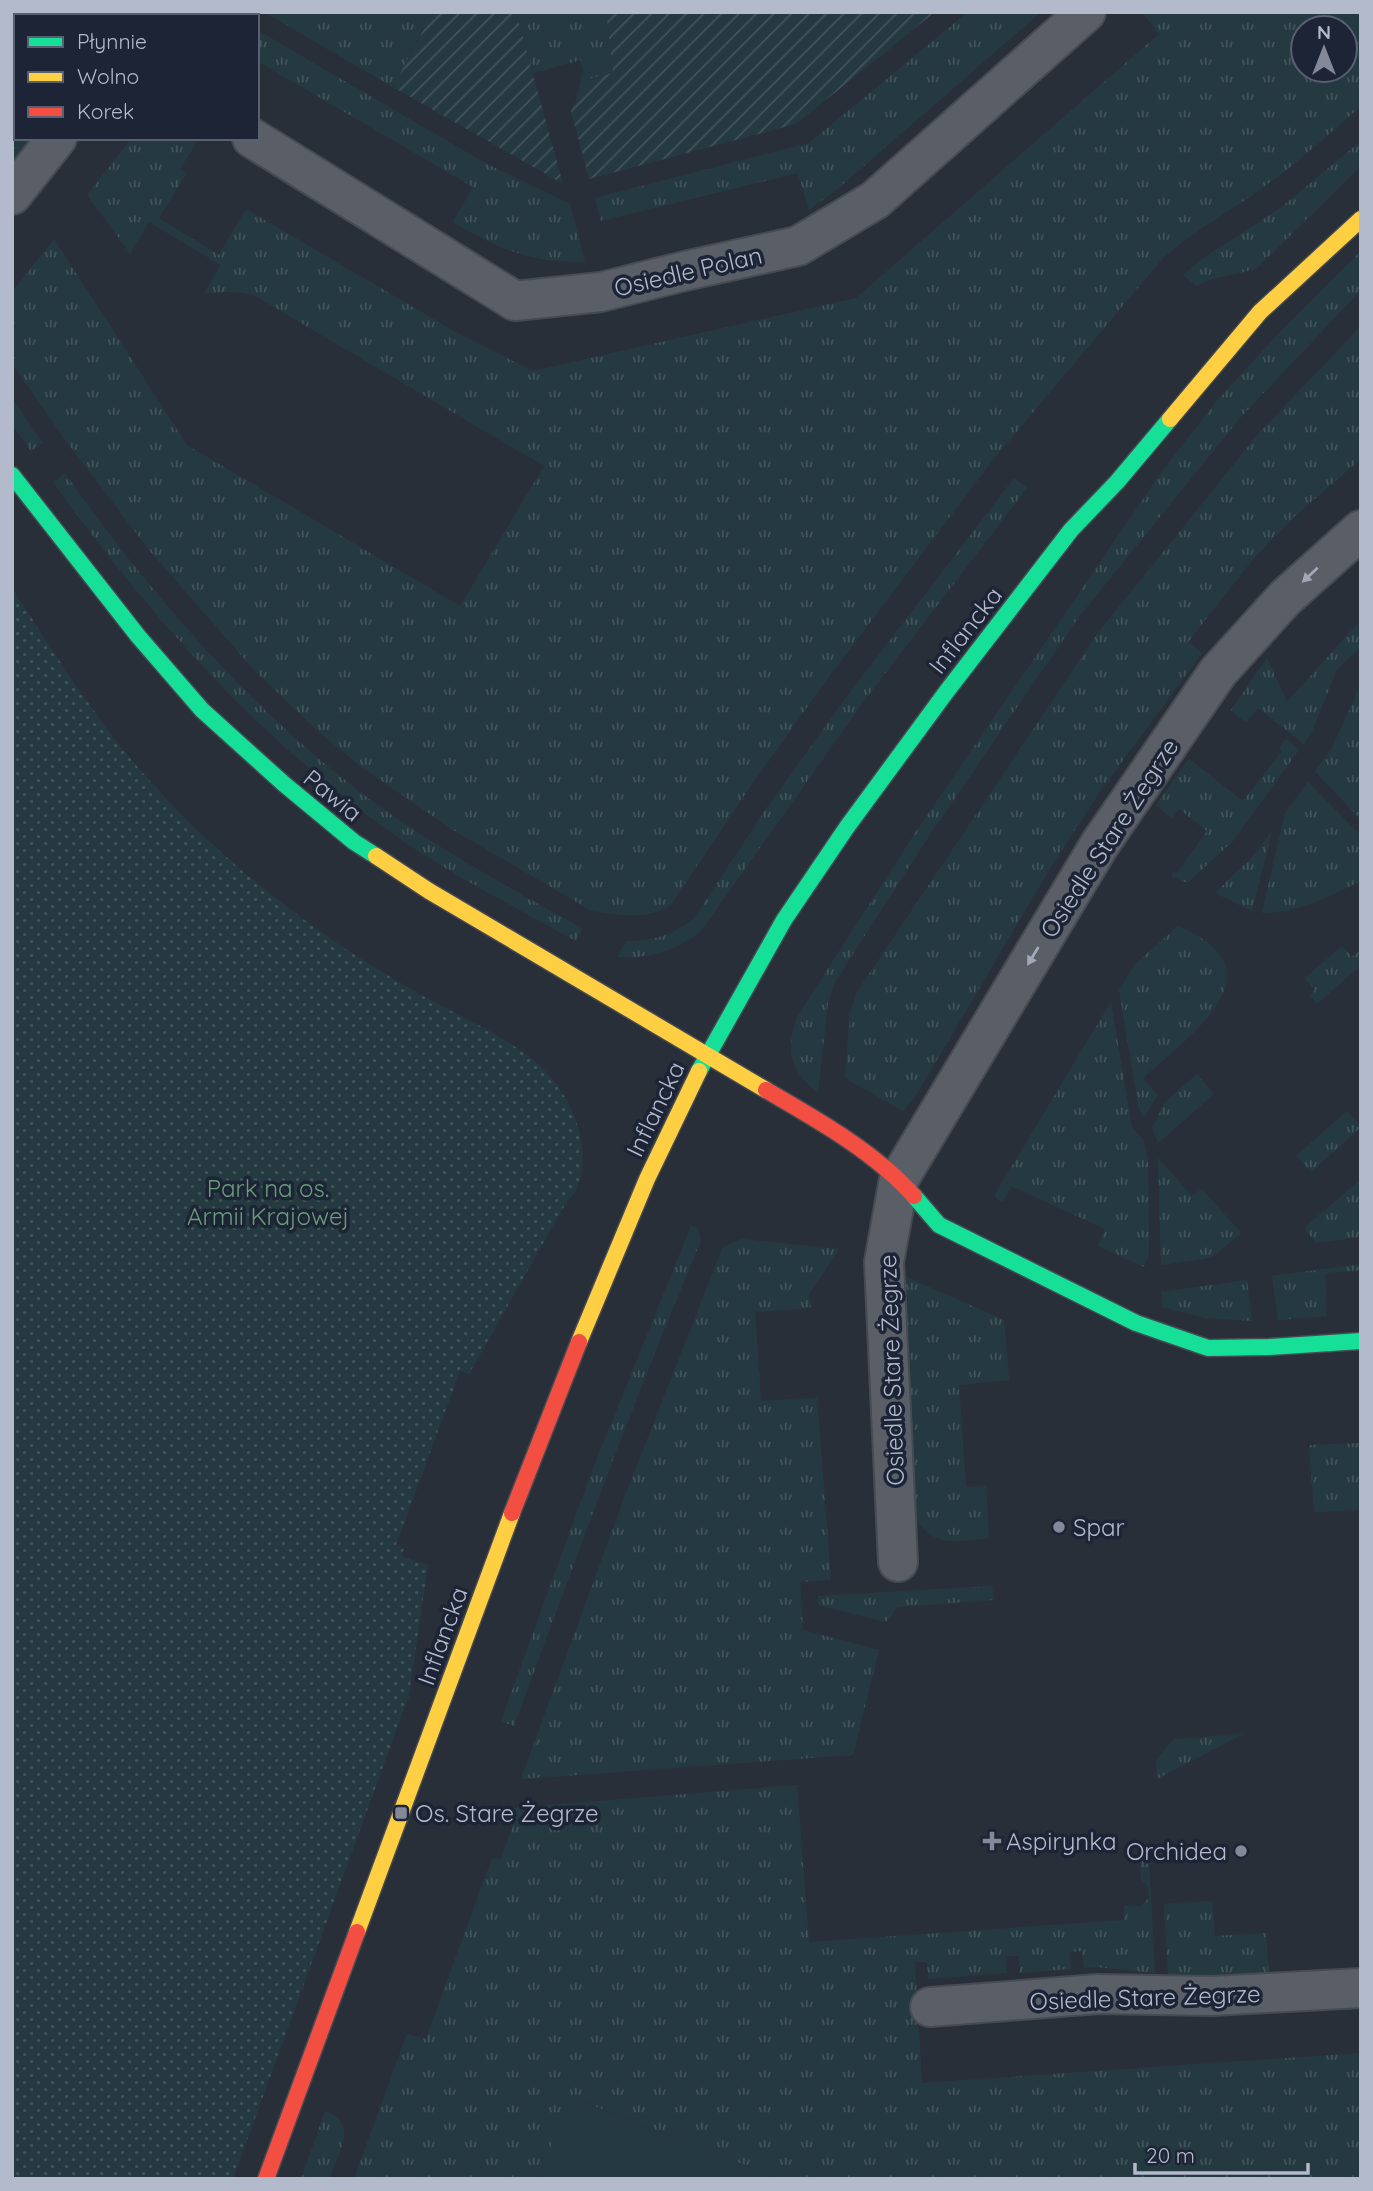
<svg xmlns="http://www.w3.org/2000/svg" width="1373" height="2191" viewBox="0 0 1373 2191" font-family="Quicksand,sans-serif">
<style>
.grass{fill:url(#grass-tufts);fill-rule:evenodd}
.park{fill:url(#park-dots)}
.garden{fill:url(#garden-furrows)}
.pitch{fill:#253a40}
.lines{fill:none;stroke-linecap:round;stroke-linejoin:round}
.street-casing{stroke:#464a52;stroke-width:42}
.fast-casing{stroke:#464a52;stroke-width:19}
.slow-casing{stroke:#464a52;stroke-width:19}
.jam-casing{stroke:#464a52;stroke-width:19}
.street{stroke:#5a5e67;stroke-width:38}
.fast{stroke:#16e098;stroke-width:16}
.slow{stroke:#ffcf43;stroke-width:16}
.jam{stroke:#f24e42;stroke-width:16}
.oneway{fill:#a1a8b7}
.poi-dot{fill:#838998;stroke:#1c2435;stroke-width:2.5}
.labels{text-anchor:middle;dominant-baseline:central;stroke-width:7;stroke-linejoin:round;paint-order:stroke}
.street-label{font-size:24px;fill:#b3bacb;stroke:#1c2435}
.park-label{font-size:24px;fill:#689d78;stroke:#1c2435}
.poi-label{font-size:24px;fill:#b3bacb;stroke:#1c2435;text-anchor:start}
</style>
<defs>
<pattern id="grass-tufts" width="24" height="20" patternUnits="userSpaceOnUse" patternTransform="scale(1.75)"><rect width="24" height="20" fill="#253a40"/><path d="M3 7l-1-3M5 7V3M7 7l1-3M15 17l-1-3M17 17v-4M19 17l1-3" fill="none" stroke="#42545a"/></pattern>
<pattern id="park-dots" width="8" height="8" patternUnits="userSpaceOnUse" patternTransform="scale(1.75)"><rect width="8" height="8" fill="#253a40"/><path d="M2 2h.1M6 6h.1" fill="none" stroke="#42545a" stroke-width="1.8" stroke-linecap="round"/></pattern>
<pattern id="garden-furrows" width="10" height="10" patternUnits="userSpaceOnUse" patternTransform="scale(1.75)"><rect width="10" height="10" fill="#253a40"/><path d="M-1 1l2-2M0 10L10 0M9 11l2-2" fill="none" stroke="#42545a"/></pattern>
</defs>
<rect width="100%" height="100%" fill="#292f39"/>
<!-- grass -->
<path class="grass" d="M 12,12 L 118,12 L 116,16 L 16,16 L 16,138 L 32,138 L 12,164 Z
M 264,12 L 424,12 L 425,26 L 393,87 Z
M 516,12 L 606,12 L 613,73 L 588,79 L 576,102 L 583,71 L 581,60 L 533,73 Z
M 968,12 L 1041,12 L 834,192 L 809,210 L 798,173 L 601,221 L 595,198 L 809,143 Z
M 1142,12 L 1361,12 L 1361,106 C 1330,133 1299,162 1265,186 C 1231,211 1195,230 1163,258 L 992,461 L 828,678 L 748,790 L 670,906 C 646,920 619,915 592,911 L 453,830 L 363,768 L 320,733 L 255,671 L 149,550 L 69,445 L 12,364 L 12,292 L 54,239 L 187,445 L 460,606 L 544,466 L 257,297 C 239,290 223,292 204,294 L 221,265 L 149,222 L 130,253 L 87,195 L 132,138 L 199,138 L 180,169 L 186,174 L 159,218 L 219,255 L 246,209 L 459,334 L 533,371 L 856,298 L 1159,34 ZM 1303,28 L 1345,28 L 1345,70 L 1303,70 Z
M 257,30 L 485,163 L 570,204 L 585,262 C 529,262 500,250 453,222 L 473,187 L 257,61 Z
M 1361,141 L 1361,166 L 1257,268 C 1236,276 1215,275 1196,286 L 1183,275 L 1205,257 L 1279,209 Z
M 1361,251 L 1361,290 L 1240,418 L 1078,618 L 927,839 L 835,982 L 828,1003 L 818,1093 C 790,1070 785,1051 797,1017 L 915,833 L 1163,470 L 1216,402 L 1278,334 Z
M 1361,326 L 1361,459 L 1295,516 L 1254,558 L 1188,642 L 1202,653 L 1099,793 L 1052,865 L 915,1097 L 903,1111 L 845,1078 L 850,1012 L 857,992 L 1097,634 L 1260,432 Z
M 12,398 L 43,443 L 31,451 L 12,424 Z
M 65,473 C 154,601 270,732 399,820 C 458,860 520,894 582,928 L 576,941 C 513,906 448,873 389,831 C 257,737 147,613 53,482 Z
M 1014,478 L 1027,488 L 864,701 L 701,931 C 676,951 649,959 617,957 L 627,941 C 653,941 673,935 694,918 L 768,806 L 848,695 Z
M 1361,620 L 1361,647 L 1337,669 L 1311,734 L 1304,744 L 1258,708 L 1246,723 L 1231,710 L 1267,658 L 1287,702 Z
M 1361,684 L 1361,820 L 1315,771 L 1332,748 Z
M 1286,739 L 1299,750 L 1232,842 L 1187,883 L 1171,876 L 1173,871 L 1177,873 L 1207,831 L 1179,809 L 1172,819 L 1156,805 L 1189,759 L 1243,801 L 1282,751 L 1279,748 Z
M 1308,782 L 1361,836 L 1361,881 C 1329,896 1299,913 1262,913 L 1285,813 Z
M 1272,831 L 1252,911 L 1215,893 L 1254,855 Z
M 1178,926 C 1284,971 1191,1034 1143,1078 L 1158,1095 L 1144,1117 L 1139,1110 L 1119,990 L 1134,965 Z
M 1342,946 L 1352,957 L 1361,950 L 1361,965 L 1317,1004 L 1310,995 L 1315,990 L 1305,978 Z
M 1111,1002 L 1132,1127 L 1144,1141 L 1148,1161 L 1149,1253 L 1144,1267 L 1098,1246 L 1105,1229 L 1011,1186 L 1003,1202 L 996,1198 L 995,1194 Z
M 1197,1074 L 1214,1094 L 1158,1143 L 1152,1128 L 1165,1102 Z
M 1347,1111 L 1361,1127 L 1311,1172 L 1296,1156 Z
M 1158,1158 L 1192,1196 L 1202,1189 L 1241,1233 L 1215,1255 L 1205,1259 L 1161,1265 Z
M 1361,1179 L 1361,1237 L 1316,1243 L 1304,1228 Z
M 691,1226 L 698,1229 L 701,1241 C 633,1401 574,1563 514,1726 L 501,1721 L 592,1471 Z
M 742,1239 L 839,1249 L 809,1294 L 811,1308 L 755,1312 L 761,1401 L 817,1398 L 831,1580 L 800,1582 L 803,1630 L 879,1650 L 853,1755 L 521,1779 L 628,1488 L 723,1247 Z
M 1361,1264 L 1361,1270 L 1325,1273 L 1327,1316 L 1278,1320 L 1272,1276 Z
M 900,1274 L 1004,1320 L 1009,1380 L 959,1385 L 966,1487 L 986,1486 L 989,1538 C 956,1541 936,1549 915,1518 Z
M 1247,1280 L 1252,1321 L 1206,1318 L 1162,1307 L 1161,1292 Z
M 1361,1443 L 1361,1510 L 1314,1512 L 1309,1445 Z
M 992,1586 L 994,1600 L 897,1607 L 886,1622 L 818,1605 L 818,1596 Z
M 1243,1734 L 1157,1779 L 1156,1760 L 1174,1739 Z
M 797,1785 L 809,1942 L 1124,1920 L 1124,1905 L 1141,1906 L 1149,1898 L 1148,1887 L 1141,1879 L 1139,1843 L 1148,1843 L 1155,1973 L 1096,1967 L 1084,1968 L 1082,1951 L 1070,1952 L 1071,1969 L 1020,1973 L 1019,1956 L 1006,1956 L 1007,1973 L 928,1979 L 927,1962 L 915,1962 L 922,2083 L 1361,2053 L 1361,2179 L 780,2179 L 571,2097 L 538,2179 L 354,2179 L 407,2034 L 426,2039 L 492,1858 L 500,1860 L 515,1821 L 508,1817 L 511,1808 Z
M 1212,1901 L 1215,1936 L 1266,1933 L 1269,1977 L 1227,1981 L 1168,1975 L 1164,1904 Z
M 325,2111 C 360,2122 338,2154 329,2179 L 301,2179 Z"/>
<!-- park -->
<path class="park" d="M 12,588 C 46,640 79,693 117,742 C 177,818 252,884 331,939 C 366,963 403,985 440,1005 C 479,1026 526,1046 554,1081 C 576,1109 591,1151 578,1186 C 576,1192 570,1198 566,1203 L 469,1374 L 460,1371 L 396,1545 L 404,1548 L 401,1556 L 428,1565 L 409,1695 L 233,2179 L 12,2179 Z"/>
<!-- garden -->
<path class="garden" d="M 424,12 L 516,12 L 563,184 L 393,87 L 425,27 Z
M 606,12 L 935,12 L 796,124 L 589,179 L 571,111 L 588,79 L 613,73 Z"/>
<!-- pitch -->
<path class="pitch" d="M 570,2097 L 780,2179 L 538,2179 Z"/>
<g class="lines">
<!-- street casing -->
<g class="street-casing">
<path id="street" d="M 149,16 L 151,12
M 252,138 L 515,301 L 601,292 L 689,270 L 798,246 L 875,200 L 1086,12
M 12,195 L 57,138
M 898,1562 L 884,1262 L 899,1179 L 1100,844 L 1218,672 L 1285,598 L 1361,530
M 930,2007 L 1098,1994 L 1212,1996 L 1361,1988"/>
</g>
<!-- fast casing -->
<g class="fast-casing">
<path id="fast" d="M 12,475 L 138,636 L 202,710 L 284,784 L 354,842 L 376,856
M 699,1071 L 784,920 L 847,827 L 947,691 L 1071,530 L 1117,482 L 1170,419
M 914,1196 L 939,1225 L 1136,1323 L 1208,1348 L 1269,1347 L 1361,1341"/>
</g>
<!-- slow casing -->
<g class="slow-casing">
<path id="slow" d="M 1170,419 L 1260,312 L 1361,219
M 376,856 L 429,891 L 766,1090
M 579,1342 L 647,1179 L 699,1071
M 357,1932 L 512,1513"/>
</g>
<!-- jam casing -->
<g class="jam-casing">
<path id="jam" d="M 766,1090 C 816,1119 875,1152 914,1196
M 512,1513 L 579,1342
M 266,2179 L 357,1932"/>
</g>
<!-- street -->
<use href="#street" class="street"/>
<!-- fast -->
<use href="#fast" class="fast"/>
<!-- slow -->
<use href="#slow" class="slow"/>
<!-- jam -->
<use href="#jam" class="jam"/>
</g>
<!-- one-way arrows -->
<defs><path id="oneway-solid" d="M-6-.8H1V-3.2L6.5 0L1 3.2V.8H-6Z" transform="scale(1.75)"/></defs>
<g class="oneway">
<use href="#oneway-solid" transform="translate(1310 575) rotate(137)"/>
<use href="#oneway-solid" transform="translate(1033 956) rotate(121)"/>
</g>
<!-- markers -->
<g class="poi-dot">
<circle cx="1059" cy="1527" r="7"/>
<rect x="394" y="1806" width="14" height="14" rx="3.5"/>
<path d="M988.5 1830.5h7v7h7v7h-7v7h-7v-7h-7v-7h7z"/>
<circle cx="1241" cy="1851" r="7"/>
</g>
<g class="labels">
<!-- street labels -->
<g class="street-label">
<text transform="translate(688 271) rotate(-13)">Osiedle Polan</text>
<text transform="translate(965 630) rotate(-52)">Inflancka</text>
<text transform="translate(333 795) rotate(39)">Pawia</text>
<text transform="translate(1109 838) rotate(-57)">Osiedle Stare Żegrze</text>
<text transform="translate(655 1109) rotate(-64)">Inflancka</text>
<text transform="translate(891 1370) rotate(-92)">Osiedle Stare Żegrze</text>
<text transform="translate(442 1636) rotate(-70)">Inflancka</text>
<text transform="translate(1145 1997) rotate(-2)">Osiedle Stare Żegrze</text>
</g>
<!-- park labels -->
<g class="park-label">
<text x="268" y="1188">Park na os.<tspan x="268" dy="28">Armii Krajowej</tspan></text>
</g>
<!-- poi labels -->
<g class="poi-label">
<text x="1073" y="1527">Spar</text>
<text x="415" y="1813">Os. Stare Żegrze</text>
<text x="1006" y="1841">Aspirynka</text>
<text x="1227" y="1851" text-anchor="end">Orchidea</text>
</g>
</g>
<!-- border -->
<rect width="1373" height="2191" fill="none" stroke="#b3bacb" stroke-width="28"/>
<!-- legend -->
<rect x="14" y="14" width="245" height="126" fill="#1c2435" stroke="#586071" stroke-width="2"/>
<rect x="28" y="37" width="35" height="10" fill="#16e098" stroke="#586071" stroke-width="2"/>
<text x="77" y="49" font-size="21" fill="#b3bacb">Płynnie</text>
<rect x="28" y="72" width="35" height="10" fill="#ffcf43" stroke="#586071" stroke-width="2"/>
<text x="77" y="84" font-size="21" fill="#b3bacb">Wolno</text>
<rect x="28" y="107" width="35" height="10" fill="#f24e42" stroke="#586071" stroke-width="2"/>
<text x="77" y="119" font-size="21" fill="#b3bacb">Korek</text>
<!-- north arrow -->
<g transform="translate(1324 49)"><circle r="33" fill="#1c2435" stroke="#586071" stroke-width="2"/>
<path d="M0-5L12 26L0 18L-12 26Z" fill="#838998"/>
<text y="-10" font-size="19" font-weight="bold" text-anchor="middle" fill="#b3bacb">N</text>
</g>
<!-- scale -->
<path d="M1135 2163v10h173v-10" fill="none" stroke="#b3bacb" stroke-width="3.5"/>
<text x="1146" y="2163" font-size="21" fill="#b3bacb" stroke="#1c2435" stroke-width="5" paint-order="stroke">20 m</text>
</svg>
